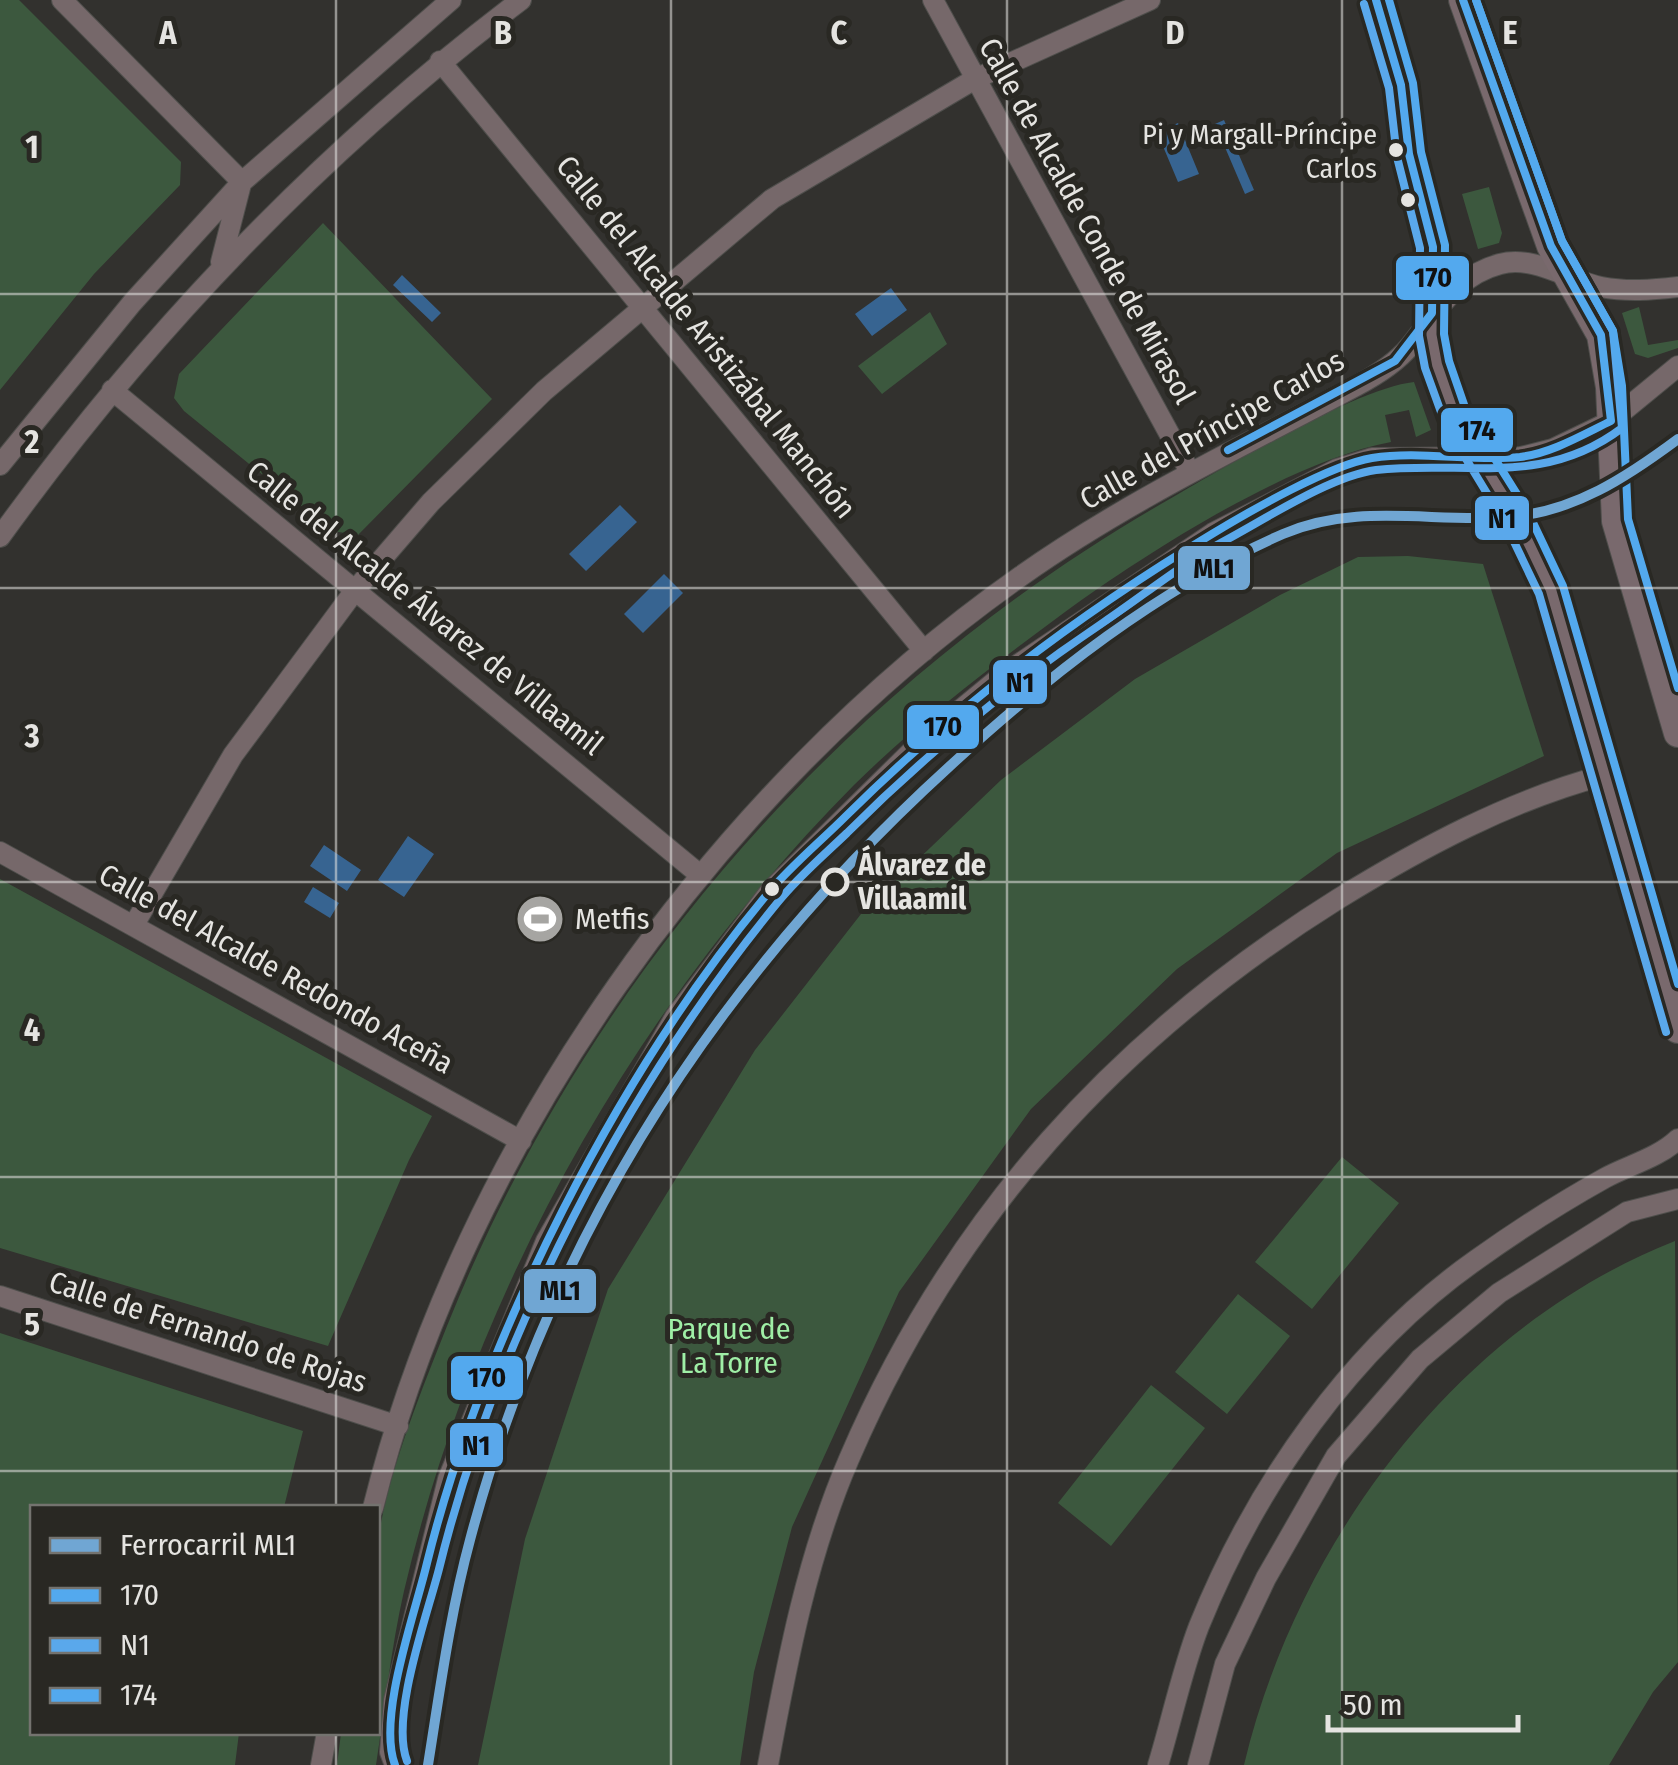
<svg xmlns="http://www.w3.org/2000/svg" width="1678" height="1765" viewBox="0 0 1678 1765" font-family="'Fira Sans Condensed',sans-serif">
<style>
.green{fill:#3c583e}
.water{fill:#376491}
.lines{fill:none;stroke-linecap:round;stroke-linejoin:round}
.street-casing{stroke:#4e4e4b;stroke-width:22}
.secondary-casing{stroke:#4e4e4b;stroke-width:30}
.street{stroke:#76686a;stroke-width:20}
.secondary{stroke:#79696d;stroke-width:28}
.bus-1-casing{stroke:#292823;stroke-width:15}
.bus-2-casing{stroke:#292823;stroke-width:15}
.bus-3-casing{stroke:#292823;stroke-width:15}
.bus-1{stroke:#53a9ee;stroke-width:8}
.bus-2{stroke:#5aa8eb;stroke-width:8}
.bus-3{stroke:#53a9ee;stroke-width:8}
.rail-1-casing{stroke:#292823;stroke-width:18}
.rail-1{stroke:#70a6d3;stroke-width:10}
.grid{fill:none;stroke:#e5e4e1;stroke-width:2.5;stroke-opacity:0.55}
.bus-dot{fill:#e5e4e1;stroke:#292823;stroke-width:4}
.stop-dot{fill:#292823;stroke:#e5e4e1;stroke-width:5}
.labels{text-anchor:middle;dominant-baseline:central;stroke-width:10;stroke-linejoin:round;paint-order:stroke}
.bus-label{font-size:28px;fill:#e5e4e1;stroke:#292823;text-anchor:end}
.street-label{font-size:30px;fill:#e5e4e1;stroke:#292823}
.stop-label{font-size:30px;font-weight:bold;fill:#e5e4e1;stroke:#292823;text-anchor:start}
.poi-label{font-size:30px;fill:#e5e4e1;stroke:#292823;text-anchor:start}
.park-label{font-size:30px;fill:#9fefa6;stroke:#292823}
.grid-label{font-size:32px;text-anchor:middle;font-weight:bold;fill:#e5e4e1;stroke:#292823;stroke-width:10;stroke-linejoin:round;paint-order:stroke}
.line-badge{stroke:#292823;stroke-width:4}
.pale-badge-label{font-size:28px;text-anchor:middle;font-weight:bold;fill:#111}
</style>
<rect width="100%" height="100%" fill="#32312e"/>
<!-- green -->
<path class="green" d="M 0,0 L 19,0 L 181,162 L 180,185 L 94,274 L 0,390 Z
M 1489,187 L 1502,233 L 1499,243 L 1478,249 L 1462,194 Z
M 323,223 L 492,399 L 358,535 L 332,531 L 184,411 L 174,398 L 179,374 Z
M 1639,307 L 1648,345 L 1678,340 L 1678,348 L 1648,358 L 1635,354 L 1622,313 Z
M 930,312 L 947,344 L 882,394 L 858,366 Z
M 1414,382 L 1431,430 L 1416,437 L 1409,410 L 1385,415 L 1391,442 C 1290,461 1149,551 1065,612 C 992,666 919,721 854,785 C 636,1005 475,1288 404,1591 C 391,1648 385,1707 376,1765 L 337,1765 L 341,1733 L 378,1732 C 378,1687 378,1642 378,1596 C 378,1576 375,1553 379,1533 C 392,1462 421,1392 447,1326 C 585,981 841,689 1161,504 C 1216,472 1356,388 1414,382 Z
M 1408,556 L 1483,564 L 1544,756 L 1337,853 L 1177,969 L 1031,1109 L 899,1292 L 792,1527 L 754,1672 L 740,1765 L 478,1765 L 525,1539 L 608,1289 L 755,1050 L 861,914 L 1001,780 L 1135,679 L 1280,595 L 1358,557 Z
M 0,879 L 432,1116 L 409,1160 L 328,1346 L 0,1248 Z
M 1342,1157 L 1399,1203 L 1312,1309 L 1255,1262 Z
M 1675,1241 L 1678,1662 L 1653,1692 L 1609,1765 L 1244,1765 C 1297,1542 1458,1326 1675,1241 Z
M 1238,1294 L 1290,1336 L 1227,1414 L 1175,1372 Z
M 0,1333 L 303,1431 L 284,1507 L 32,1508 L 32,1732 L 239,1733 L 235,1765 L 0,1765 Z
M 1151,1385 L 1205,1428 L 1111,1546 L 1058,1503 Z"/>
<!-- water -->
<path class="water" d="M 1224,120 L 1254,190 L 1245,194 L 1215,124 Z
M 1178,123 L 1199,174 L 1178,182 L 1157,132 Z
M 402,275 L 441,313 L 432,322 L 393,285 Z
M 891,288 L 907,310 L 872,336 L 855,314 Z
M 620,505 L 637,522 L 586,571 L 569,554 Z
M 664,574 L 683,593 L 643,633 L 624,614 Z
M 408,836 L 434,854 L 404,897 L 378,880 Z
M 324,845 L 361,870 L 347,891 L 310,866 Z
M 313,887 L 339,903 L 330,918 L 304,902 Z"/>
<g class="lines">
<!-- street casing -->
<g class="street-casing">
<path id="street" d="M 62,0 L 242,182
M 933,0 L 1189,470
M 440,61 L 924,651
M 221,262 L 241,184
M 112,390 L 699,874
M 0,465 L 132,303 L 242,182 L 451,0
M 0,537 C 148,332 320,152 521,0
M 0,852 L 521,1141
M 135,923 L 233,755 L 356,589 L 431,502 L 544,391 L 772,199 L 975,79 L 1150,0
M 0,1296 L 398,1426
M 373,1508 C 463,1145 717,790 1021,576 C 1127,501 1242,447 1356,386 C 1375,376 1396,363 1410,346 C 1437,313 1454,276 1500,264 C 1534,255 1568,280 1601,287 C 1627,292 1652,290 1678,287
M 321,1765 L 327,1732
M 395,1765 L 390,1752 L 394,1700 L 448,1479 L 546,1241 L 675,1017 L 771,890 L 919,744 L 1004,674 L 1213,533 L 1337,469 L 1372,458 L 1521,457 L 1553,449 L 1611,421 L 1678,366
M 768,1765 C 787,1662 807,1556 849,1459 C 953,1217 1116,1038 1338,899 C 1421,848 1510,800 1605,775
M 1158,1765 C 1172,1719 1182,1670 1199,1626 C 1256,1485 1351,1348 1476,1260 C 1518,1230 1560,1203 1605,1178 C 1629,1165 1658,1158 1678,1139
M 1198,1765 L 1225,1664 L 1266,1578 L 1336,1456 L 1420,1359 L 1499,1293 L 1627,1212 L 1678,1199"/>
</g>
<!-- secondary casing -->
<g class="secondary-casing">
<path id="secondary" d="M 1376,0 L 1401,85 L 1409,154 L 1433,247 L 1431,335 L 1437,364 L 1457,421 L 1516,517 L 1551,590 L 1678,1029
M 1463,0 L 1551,246 L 1601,335 L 1610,387 L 1616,521 L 1678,733"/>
</g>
<!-- street -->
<use href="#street" class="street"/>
<!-- secondary -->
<use href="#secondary" class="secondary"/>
<!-- bus-1 casing -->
<g class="bus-1-casing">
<path id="bus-1" d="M 1228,450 L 1395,361 L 1432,313 L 1433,247 L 1409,154 L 1401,85 L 1376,0
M 395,1765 C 377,1717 415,1614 427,1563 C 483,1337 620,1070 769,892 C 792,865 821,841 846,816 C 956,707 1079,614 1212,534 C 1250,511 1330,465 1372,458 C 1420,450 1471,462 1520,457 C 1552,453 1582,435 1611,421 L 1601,335 L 1551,246 L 1463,0"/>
</g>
<!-- bus-2 casing -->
<g class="bus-2-casing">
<path id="bus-2" d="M 1364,4 L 1389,88 L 1397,157 L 1420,248 L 1419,336 L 1425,368 L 1446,426 L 1505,523 L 1539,594 L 1666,1032
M 407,1761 C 390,1717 427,1616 439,1569 C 496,1337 626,1087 778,902 C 798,877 824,855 847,833 C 927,753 1010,685 1104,622 C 1144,595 1183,563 1226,540 C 1267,518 1331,476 1376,470 C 1465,460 1543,488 1622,428 L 1613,331 L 1562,241 L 1476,0"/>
</g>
<!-- bus-3 casing -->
<g class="bus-3-casing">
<path id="bus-3" d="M 1389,0 L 1413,83 L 1421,152 L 1445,245 L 1444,334 L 1449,361 L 1468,416 L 1527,510 L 1563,586 L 1678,984
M 1476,0 L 1562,241 L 1613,331 L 1622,386 L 1628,519 L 1678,688"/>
</g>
<!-- bus-1 -->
<use href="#bus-1" class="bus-1"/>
<!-- bus-2 -->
<use href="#bus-2" class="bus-2"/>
<!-- bus-3 -->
<use href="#bus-3" class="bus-3"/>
<!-- rail-1 casing -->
<g class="rail-1-casing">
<path id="rail-1" d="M 428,1765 C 440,1690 450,1614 470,1540 C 551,1234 717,978 950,766 C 1049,675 1159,588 1283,534 C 1357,502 1432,523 1509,517 C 1574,512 1627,477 1678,439"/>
</g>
<!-- rail-1 -->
<use href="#rail-1" class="rail-1"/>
</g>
<!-- grid -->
<path class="grid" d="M 336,0 L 336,1508M 671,0 L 671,1765M 1007,0 L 1007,1765M 1342,0 L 1342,1765M 0,294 L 1678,294M 0,588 L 1678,588M 0,882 L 1678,882M 0,1177 L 1678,1177M 0,1471 L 1678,1471M 336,1732 L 336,1765"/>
<!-- icons -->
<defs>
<g id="stadium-disc" transform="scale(2.5)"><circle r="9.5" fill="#a6a5a2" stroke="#292823"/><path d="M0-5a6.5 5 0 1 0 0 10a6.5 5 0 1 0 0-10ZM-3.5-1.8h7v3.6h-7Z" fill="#fff"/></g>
</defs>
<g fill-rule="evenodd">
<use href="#stadium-disc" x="540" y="919"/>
</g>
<!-- markers -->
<g class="bus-dot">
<circle cx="1396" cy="150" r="9"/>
<circle cx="1408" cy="200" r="9"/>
<circle cx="772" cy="889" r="9"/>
</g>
<circle class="stop-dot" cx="835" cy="882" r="12"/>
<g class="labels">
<!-- bus labels -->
<g class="bus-label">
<text x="1377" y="134">Pi y Margall-Príncipe<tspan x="1377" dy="34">Carlos</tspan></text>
</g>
<!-- street labels -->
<g class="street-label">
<text transform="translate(1087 221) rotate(61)">Calle de Alcalde Conde de Mirasol</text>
<text transform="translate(706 337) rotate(51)">Calle del Alcalde Aristizábal Manchón</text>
<text transform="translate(1212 430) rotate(-29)">Calle del Príncipe Carlos</text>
<text transform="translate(425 608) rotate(39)">Calle del Alcalde Álvarez de Villaamil</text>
<text transform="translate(276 969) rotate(29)">Calle del Alcalde Redondo Aceña</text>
<text transform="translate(208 1332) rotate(18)">Calle de Fernando de Rojas</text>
</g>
<!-- stop labels -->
<g class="stop-label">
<text x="858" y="865">Álvarez de<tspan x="858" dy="34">Villaamil</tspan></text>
</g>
<!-- poi labels -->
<g class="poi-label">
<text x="575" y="919">Metfis</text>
</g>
<!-- park labels -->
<g class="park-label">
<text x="729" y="1329">Parque de<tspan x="729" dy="34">La Torre</tspan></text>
</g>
</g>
<g class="grid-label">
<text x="168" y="44">A</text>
<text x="503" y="44">B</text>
<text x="839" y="44">C</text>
<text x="1175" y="44">D</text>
<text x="1510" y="44">E</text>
<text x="32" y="158">1</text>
<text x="32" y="453">2</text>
<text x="32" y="747">3</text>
<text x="32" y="1041">4</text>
<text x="32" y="1335">5</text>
</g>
<g class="line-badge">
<rect x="1394" y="254" width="77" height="48" rx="10" fill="#53a9ee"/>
<rect x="1439" y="406" width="76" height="48" rx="10" fill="#53a9ee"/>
<rect x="1473" y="494" width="58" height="48" rx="10" fill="#5aa8eb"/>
<rect x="1176" y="544" width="76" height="48" rx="10" fill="#70a6d3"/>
<rect x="991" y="658" width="58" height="48" rx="10" fill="#5aa8eb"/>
<rect x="905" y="703" width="76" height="48" rx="10" fill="#53a9ee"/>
<rect x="522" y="1267" width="76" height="48" rx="10" fill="#70a6d3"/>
<rect x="449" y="1354" width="76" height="48" rx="10" fill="#53a9ee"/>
<rect x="448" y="1421" width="57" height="48" rx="10" fill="#5aa8eb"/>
</g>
<g class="pale-badge-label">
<text x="1433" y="287">170</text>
<text x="1477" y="440">174</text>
<text x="1502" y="528">N1</text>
<text x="1214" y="578">ML1</text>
<text x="1020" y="692">N1</text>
<text x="943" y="736">170</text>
<text x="560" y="1300">ML1</text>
<text x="487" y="1387">170</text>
<text x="476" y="1455">N1</text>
</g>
<!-- legend -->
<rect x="30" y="1505" width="350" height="230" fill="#292823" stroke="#74736f" stroke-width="2.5"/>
<rect x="50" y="1538" width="50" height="15" fill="#70a6d3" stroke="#74736f" stroke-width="2.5"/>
<text x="120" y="1555" font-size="30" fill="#e5e4e1">Ferrocarril ML1</text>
<rect x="50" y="1588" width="50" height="15" fill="#53a9ee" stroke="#74736f" stroke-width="2.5"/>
<text x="120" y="1605" font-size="30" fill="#e5e4e1">170</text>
<rect x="50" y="1638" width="50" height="15" fill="#5aa8eb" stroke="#74736f" stroke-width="2.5"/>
<text x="120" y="1655" font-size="30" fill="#e5e4e1">N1</text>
<rect x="50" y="1688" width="50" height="15" fill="#53a9ee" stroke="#74736f" stroke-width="2.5"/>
<text x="120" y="1705" font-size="30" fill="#e5e4e1">174</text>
<!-- scale -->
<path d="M1328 1715v15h190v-15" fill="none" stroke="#e5e4e1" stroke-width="5"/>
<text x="1343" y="1715" font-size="30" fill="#e5e4e1" stroke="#292823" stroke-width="8" paint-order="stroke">50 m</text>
</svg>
